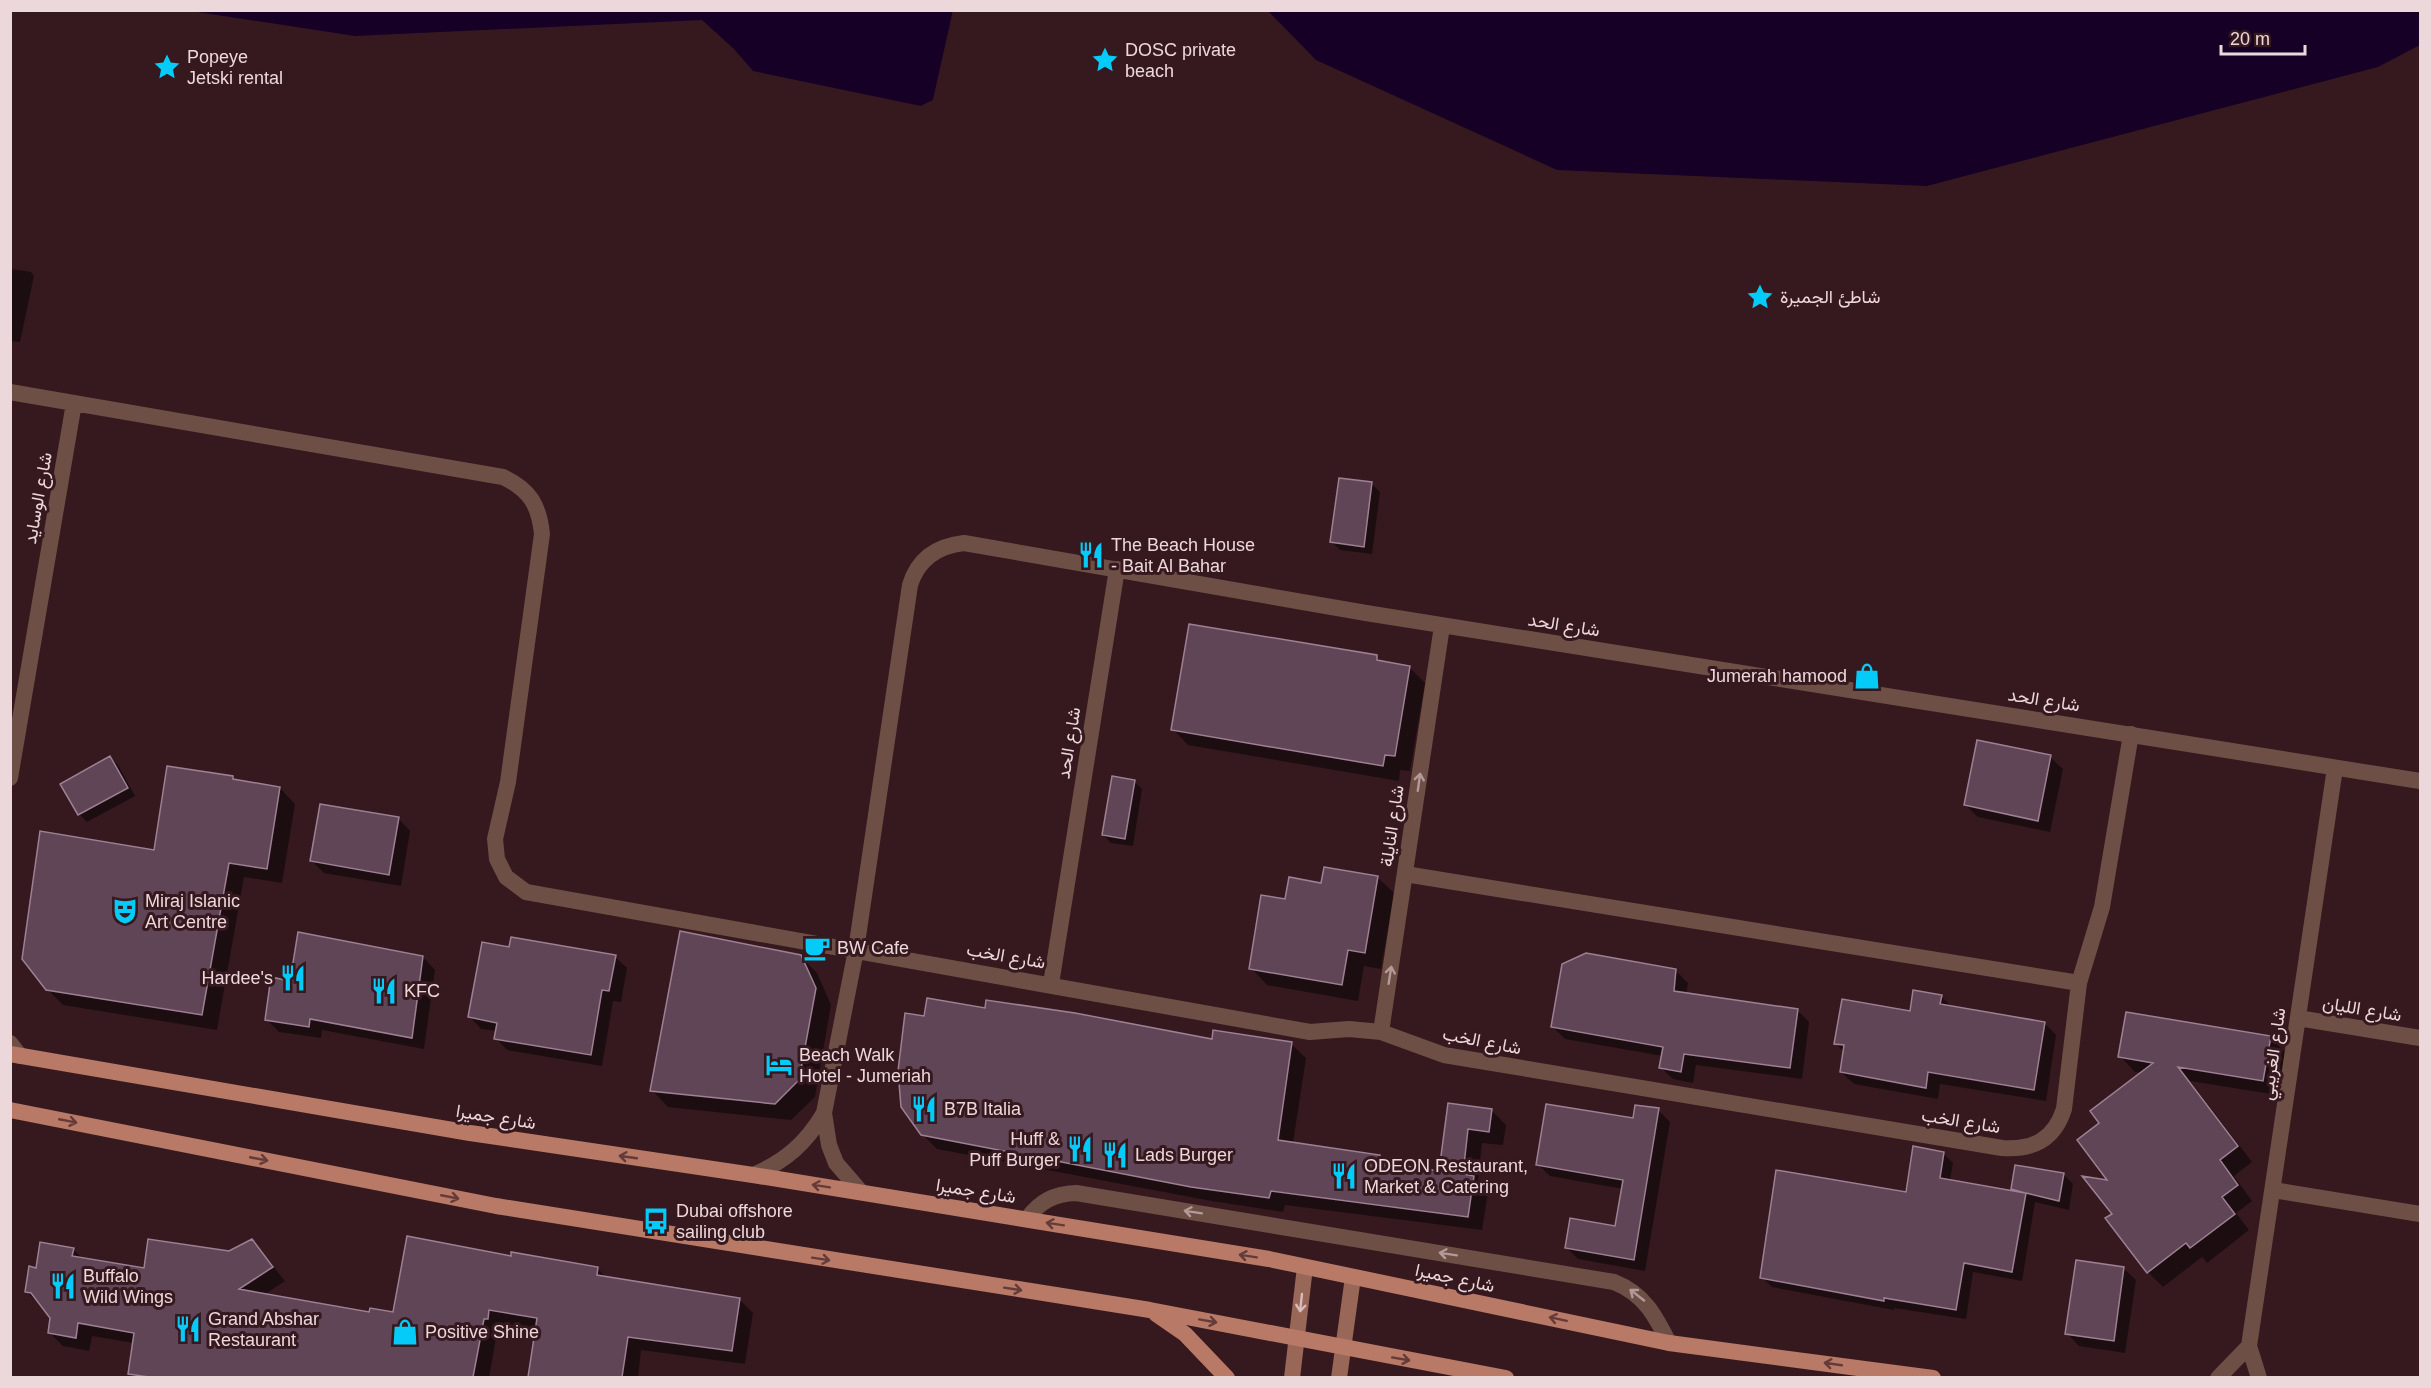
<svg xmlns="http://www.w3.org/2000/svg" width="2431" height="1388" viewBox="0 0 2431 1388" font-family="Helvetica,Vazirmatn,sans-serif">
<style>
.water{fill:#170026}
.pier{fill:#36191f}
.shadow{fill:#0007}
.building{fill:#604557;stroke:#9d8093;stroke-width:1.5}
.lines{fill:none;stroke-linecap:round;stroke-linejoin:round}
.minor{stroke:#6e4f46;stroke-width:16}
.secondary{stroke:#986758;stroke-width:16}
.primary{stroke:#b87966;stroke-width:16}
.oneway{stroke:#b39a98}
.oneway2{stroke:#643b38}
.oneway3{stroke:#d7bcba}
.labels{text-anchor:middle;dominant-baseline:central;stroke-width:6;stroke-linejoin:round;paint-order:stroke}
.poi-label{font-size:18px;fill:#ecd8db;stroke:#36191f;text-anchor:start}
.street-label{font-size:18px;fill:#ecd8db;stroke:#36191f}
</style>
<rect width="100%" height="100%" fill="#36191f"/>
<!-- water -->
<path class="water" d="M 2420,10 L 2420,45 L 2378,67 L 1927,186 L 1557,170 L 1316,60 L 1268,11 Z
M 191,11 L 953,11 L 933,100 L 921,106 L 753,71 L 734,49 L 702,20 L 355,36 Z"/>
<!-- pier -->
<path class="pier" d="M 956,10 L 936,101 L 925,107 L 921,106 L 933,100 L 953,11 Z"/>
<!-- shadow -->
<path class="shadow" d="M 10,269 L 31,272 L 34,276 L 20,342 L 10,341 Z
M 1372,484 L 1380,492 L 1372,554 L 1340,550 L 1332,542 Z
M 1377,657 L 1382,662 L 1409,667 L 1425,683 L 1410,771 L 1400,770 L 1399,781 L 1188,745 L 1173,729 Z
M 110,757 L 118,765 L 135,796 L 87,822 L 79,814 L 62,784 Z
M 2050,757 L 2063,769 L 2050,832 L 1978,817 L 1965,805 Z
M 233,777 L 237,781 L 280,788 L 295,804 L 282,883 L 244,877 L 217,1030 L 63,1005 L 47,989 Z
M 1134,781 L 1142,789 L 1133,846 L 1111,843 L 1103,835 Z
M 398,818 L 410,831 L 401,886 L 324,873 L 312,861 Z
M 1377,877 L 1394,893 L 1381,969 L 1364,966 L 1358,1001 L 1267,985 L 1251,968 L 1323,885 Z
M 511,949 L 615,957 L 627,968 L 621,1002 L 613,1001 L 602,1066 L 507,1050 L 496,1038 L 497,1031 L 481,1029 L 470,1017 Z
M 800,956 L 817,973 L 831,1005 L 815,1097 L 791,1120 L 668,1107 L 652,1090 Z
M 423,957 L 435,970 L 424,1049 L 322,1030 L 321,1038 L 279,1032 L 266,1019 L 291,982 Z
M 1676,971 L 1688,983 L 1686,995 L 1797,1010 L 1809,1022 L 1802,1079 L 1696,1065 L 1693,1083 L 1673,1079 L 1660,1067 L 1663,1056 L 1565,1039 L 1553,1027 Z
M 1941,996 L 1952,1007 L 2044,1023 L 2056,1035 L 2046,1101 L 1940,1084 L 1938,1099 L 1854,1084 L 1841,1072 L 1844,1052 L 1835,1043 L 1911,1013 Z
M 2270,1037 L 2285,1052 L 2278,1095 L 2190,1081 L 2252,1162 L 2234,1176 L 2252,1201 L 2236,1213 L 2249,1230 L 2207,1263 L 2202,1257 L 2163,1287 L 2148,1272 L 2114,1214 L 2101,1124 L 2142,1073 L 2135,1072 L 2120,1056 Z
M 1213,1041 L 1291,1044 L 1306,1058 L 1293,1143 L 1379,1156 L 1388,1165 L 1440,1173 L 1449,1105 L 1491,1110 L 1506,1125 L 1503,1145 L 1482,1143 L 1478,1182 L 1488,1192 L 1482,1230 L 1285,1205 L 1283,1212 L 1206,1200 L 937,1149 L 922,1134 Z
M 1658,1110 L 1670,1122 L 1645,1271 L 1578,1259 L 1567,1248 L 1617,1228 L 1623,1189 L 1550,1176 L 1538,1164 Z
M 1943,1153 L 1953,1163 L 1950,1181 L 2016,1193 L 2012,1189 L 2063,1174 L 2073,1184 L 2069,1210 L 2035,1202 L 2022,1281 L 1973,1272 L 1966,1319 L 1894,1308 L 1894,1310 L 1772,1287 L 1762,1277 L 1907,1193 Z
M 252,1240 L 285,1281 L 264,1295 L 370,1314 L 394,1314 L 512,1258 L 598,1269 L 607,1278 L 739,1299 L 753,1313 L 745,1364 L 641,1350 L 638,1378 L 529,1378 L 536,1329 L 503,1323 L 501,1332 L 497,1332 L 489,1378 L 133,1378 L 129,1374 L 134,1343 L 92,1336 L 89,1351 L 63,1346 L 49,1332 L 52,1318 L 26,1291 L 37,1269 L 73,1249 L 84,1260 L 145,1270 L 229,1253 Z
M 2123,1268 L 2136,1280 L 2125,1353 L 2079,1346 L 2067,1333 Z"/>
<!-- building -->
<path class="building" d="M 1339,478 L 1372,482 L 1364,547 L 1330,542 Z
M 1189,624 L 1377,655 L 1377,660 L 1410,666 L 1395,756 L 1385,755 L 1383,766 L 1171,730 Z
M 1977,740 L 2051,755 L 2038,821 L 1964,805 Z
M 110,756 L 128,788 L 78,815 L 60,784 Z
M 167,766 L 233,776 L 233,779 L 280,787 L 267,869 L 229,863 L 202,1015 L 46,990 L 22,959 L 40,831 L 154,850 Z
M 1112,776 L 1135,780 L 1125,839 L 1102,835 Z
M 320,804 L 399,817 L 389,875 L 310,861 Z
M 1324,867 L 1378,876 L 1365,953 L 1348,950 L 1342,985 L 1249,969 L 1261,895 L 1285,899 L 1289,877 L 1321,883 Z
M 680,931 L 801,955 L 816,988 L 799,1080 L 775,1104 L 650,1091 Z
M 298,932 L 423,956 L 412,1038 L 310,1019 L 309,1027 L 265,1020 L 271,977 L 290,981 Z
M 511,937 L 616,955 L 609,991 L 602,990 L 591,1055 L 494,1039 L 497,1023 L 468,1017 L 482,942 L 509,947 Z
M 1586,953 L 1676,969 L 1674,991 L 1798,1009 L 1790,1068 L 1684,1054 L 1681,1072 L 1659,1068 L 1663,1047 L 1551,1027 L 1562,964 Z
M 1913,990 L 1942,995 L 1940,1004 L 2045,1022 L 2034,1090 L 1928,1072 L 1926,1088 L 1840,1072 L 1844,1045 L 1834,1044 L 1842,999 L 1910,1011 Z
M 927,998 L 985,1008 L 986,1000 L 1075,1013 L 1212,1039 L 1213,1030 L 1292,1042 L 1278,1140 L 1380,1155 L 1378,1162 L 1439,1171 L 1448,1103 L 1492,1109 L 1489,1132 L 1468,1129 L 1463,1174 L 1474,1176 L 1468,1217 L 1271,1191 L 1269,1198 L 1191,1187 L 921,1135 L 901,1107 L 898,1071 L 905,1013 L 924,1016 Z
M 2126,1012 L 2271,1036 L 2263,1081 L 2178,1067 L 2238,1146 L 2220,1160 L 2238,1185 L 2222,1197 L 2235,1214 L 2190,1248 L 2186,1243 L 2147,1273 L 2105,1218 L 2112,1214 L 2082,1176 L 2107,1180 L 2077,1140 L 2099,1123 L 2090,1111 L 2153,1063 L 2118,1057 Z
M 1546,1104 L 1633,1118 L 1635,1105 L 1659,1108 L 1634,1260 L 1565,1248 L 1570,1218 L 1615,1226 L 1623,1180 L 1536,1165 Z
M 1913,1146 L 1944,1152 L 1940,1178 L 2025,1193 L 2011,1189 L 2015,1165 L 2064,1173 L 2059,1201 L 2026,1193 L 2012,1272 L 1964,1263 L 1956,1310 L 1884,1298 L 1884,1301 L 1760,1278 L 1776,1170 L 1906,1192 Z
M 407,1236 L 511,1256 L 511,1252 L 598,1267 L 597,1275 L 740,1298 L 732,1351 L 628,1337 L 622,1377 L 528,1377 L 537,1318 L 489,1310 L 488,1319 L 484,1319 L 473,1377 L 149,1377 L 128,1374 L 134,1333 L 78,1323 L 76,1338 L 48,1333 L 50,1318 L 31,1293 L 25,1292 L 29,1266 L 36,1268 L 40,1242 L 74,1248 L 72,1256 L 144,1268 L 148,1239 L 229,1251 L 252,1239 L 273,1267 L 239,1289 L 369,1312 L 370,1308 L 393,1312 Z
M 2076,1260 L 2124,1267 L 2114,1341 L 2065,1334 Z"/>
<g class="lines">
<!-- minor -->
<path class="minor" d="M 10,392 L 503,477 C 530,490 539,505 542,534 L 508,782 L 495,839 L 497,859 L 506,877 L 526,892 L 1310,1032 L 1349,1029 L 1381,1032 L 1444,1055 L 2002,1148 C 2033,1150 2054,1140 2064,1109 L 2079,983 L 2102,907 L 2131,734
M 10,778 L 74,403
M 1405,874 L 2079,983
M 1051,984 L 1117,569
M 2298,1018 L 2420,1038
M 1381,1032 L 1442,626
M 10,1043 L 20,1056
M 753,1175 C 786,1161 806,1143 824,1113
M 2273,1190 L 2420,1214
M 861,1192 L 836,1163 L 829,1145 L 824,1113 L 856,950 L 910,585 C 918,559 937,546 964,543 L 1366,613 L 2420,781
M 1027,1219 C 1040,1201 1054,1194 1076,1193 L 1614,1282 C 1644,1294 1655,1315 1669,1343
M 2218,1378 L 2249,1346
M 2259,1378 L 2249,1346 L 2335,768"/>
<!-- secondary -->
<path class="secondary" d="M 1292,1378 L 1305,1267
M 1339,1378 L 1353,1277"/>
<!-- primary -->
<path class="primary" d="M 10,1054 L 470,1133 L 753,1175 L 1269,1259 L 1669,1343 L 1933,1378
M 10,1110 L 496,1206 L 1150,1310 L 1506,1378
M 1156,1314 L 1185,1334 L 1227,1378"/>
</g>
<!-- one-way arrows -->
<defs><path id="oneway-shaft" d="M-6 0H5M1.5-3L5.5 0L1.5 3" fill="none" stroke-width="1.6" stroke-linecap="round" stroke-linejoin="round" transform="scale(1.5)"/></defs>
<g class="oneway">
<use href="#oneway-shaft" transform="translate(1419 782) rotate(-82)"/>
<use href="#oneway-shaft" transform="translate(1390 975) rotate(-81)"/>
<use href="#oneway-shaft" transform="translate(1193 1212) rotate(-171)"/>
<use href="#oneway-shaft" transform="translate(1448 1254) rotate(-171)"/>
<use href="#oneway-shaft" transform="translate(1637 1295) rotate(-142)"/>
</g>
<g class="oneway2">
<use href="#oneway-shaft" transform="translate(68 1121) rotate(11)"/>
<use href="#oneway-shaft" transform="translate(628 1157) rotate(-172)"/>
<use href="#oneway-shaft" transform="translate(259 1159) rotate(11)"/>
<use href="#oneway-shaft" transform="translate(821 1186) rotate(-171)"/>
<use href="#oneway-shaft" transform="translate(450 1197) rotate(11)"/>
<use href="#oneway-shaft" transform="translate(1055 1224) rotate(-171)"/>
<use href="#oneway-shaft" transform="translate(1248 1256) rotate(-171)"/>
<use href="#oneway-shaft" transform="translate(821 1259) rotate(9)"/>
<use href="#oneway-shaft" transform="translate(1013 1289) rotate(9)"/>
<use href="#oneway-shaft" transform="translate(1558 1319) rotate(-168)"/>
<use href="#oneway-shaft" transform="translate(1208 1321) rotate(10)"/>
<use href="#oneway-shaft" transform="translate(1401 1359) rotate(10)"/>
<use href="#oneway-shaft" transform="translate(1833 1364) rotate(-172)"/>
</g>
<use class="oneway3" href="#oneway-shaft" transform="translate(1301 1303) rotate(96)"/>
<!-- icons -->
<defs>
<g id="sight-bare" transform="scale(2.07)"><path d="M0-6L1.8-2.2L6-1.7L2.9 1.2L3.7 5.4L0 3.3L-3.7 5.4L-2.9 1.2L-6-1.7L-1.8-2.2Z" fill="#05cbf9" stroke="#36191f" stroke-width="2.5" paint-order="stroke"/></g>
<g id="restaurant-bare" transform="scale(2.07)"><path d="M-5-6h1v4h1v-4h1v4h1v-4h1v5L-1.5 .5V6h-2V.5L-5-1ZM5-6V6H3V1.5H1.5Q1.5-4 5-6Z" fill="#05cbf9" stroke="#36191f" stroke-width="2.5" paint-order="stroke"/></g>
<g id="shop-bare" transform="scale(2.07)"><path d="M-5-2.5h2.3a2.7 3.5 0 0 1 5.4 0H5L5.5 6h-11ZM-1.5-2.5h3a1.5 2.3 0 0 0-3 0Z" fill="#05cbf9" stroke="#36191f" stroke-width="2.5" paint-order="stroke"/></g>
<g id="theatre-bare" transform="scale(2.07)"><path d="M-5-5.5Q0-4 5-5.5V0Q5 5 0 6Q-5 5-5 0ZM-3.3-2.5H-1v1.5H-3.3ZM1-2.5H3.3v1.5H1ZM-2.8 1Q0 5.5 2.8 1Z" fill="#05cbf9" stroke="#36191f" stroke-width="2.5" paint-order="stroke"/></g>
<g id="cafe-bare" transform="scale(2.07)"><path d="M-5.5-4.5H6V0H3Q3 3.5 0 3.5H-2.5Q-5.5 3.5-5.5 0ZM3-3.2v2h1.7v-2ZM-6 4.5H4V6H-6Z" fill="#05cbf9" stroke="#36191f" stroke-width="2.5" paint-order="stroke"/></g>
<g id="hotel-bare" transform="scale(2.07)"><path d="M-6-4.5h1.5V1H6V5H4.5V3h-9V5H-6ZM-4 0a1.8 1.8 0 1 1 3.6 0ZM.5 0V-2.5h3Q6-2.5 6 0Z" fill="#05cbf9" stroke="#36191f" stroke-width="2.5" paint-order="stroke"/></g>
<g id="bus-bare" transform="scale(2.07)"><path d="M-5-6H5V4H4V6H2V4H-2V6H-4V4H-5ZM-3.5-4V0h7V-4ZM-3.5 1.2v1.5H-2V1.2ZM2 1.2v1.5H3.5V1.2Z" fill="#05cbf9" stroke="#36191f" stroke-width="2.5" paint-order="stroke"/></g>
</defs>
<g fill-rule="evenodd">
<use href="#sight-bare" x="1105" y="60"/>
<use href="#sight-bare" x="167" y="67"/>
<use href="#sight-bare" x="1760" y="297"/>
<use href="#restaurant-bare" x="1091" y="555"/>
<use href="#shop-bare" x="1867" y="676"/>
<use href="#theatre-bare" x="125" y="911"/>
<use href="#cafe-bare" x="817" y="948"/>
<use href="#restaurant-bare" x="293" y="978"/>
<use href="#restaurant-bare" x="384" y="991"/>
<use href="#hotel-bare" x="779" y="1065"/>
<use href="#restaurant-bare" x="924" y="1109"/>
<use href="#restaurant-bare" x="1080" y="1149"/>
<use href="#restaurant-bare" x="1115" y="1155"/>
<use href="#restaurant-bare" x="1344" y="1176"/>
<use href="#bus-bare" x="656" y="1221"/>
<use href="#restaurant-bare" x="63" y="1286"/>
<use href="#restaurant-bare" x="188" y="1329"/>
<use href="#shop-bare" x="405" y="1332"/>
</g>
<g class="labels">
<!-- poi labels -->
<g class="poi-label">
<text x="1125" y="50">DOSC private<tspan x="1125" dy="21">beach</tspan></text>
<text x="187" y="57">Popeye<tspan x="187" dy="21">Jetski rental</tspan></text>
<text x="1780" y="297">شاطئ الجميرة</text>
<text x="1111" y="545">The Beach House<tspan x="1111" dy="21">- Bait Al Bahar</tspan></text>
<text x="1847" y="676" text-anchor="end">Jumerah hamood</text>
<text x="145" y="901">Miraj Islanic<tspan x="145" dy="21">Art Centre</tspan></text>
<text x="837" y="948">BW Cafe</text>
<text x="273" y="978" text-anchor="end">Hardee's</text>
<text x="404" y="991">KFC</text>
<text x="799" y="1055">Beach Walk<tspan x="799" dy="21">Hotel - Jumeriah</tspan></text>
<text x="944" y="1109">B7B Italia</text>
<text x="1060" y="1139" text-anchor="end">Huff &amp;<tspan x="1060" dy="21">Puff Burger</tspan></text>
<text x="1135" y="1155">Lads Burger</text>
<text x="1364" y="1166">ODEON Restaurant,<tspan x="1364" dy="21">Market &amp; Catering</tspan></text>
<text x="676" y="1211">Dubai offshore<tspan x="676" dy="21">sailing club</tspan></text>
<text x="83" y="1276">Buffalo<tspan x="83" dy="21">Wild Wings</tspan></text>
<text x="208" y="1319">Grand Abshar<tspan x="208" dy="21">Restaurant</tspan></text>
<text x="425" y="1332">Positive Shine</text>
</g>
<!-- street labels -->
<g class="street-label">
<text transform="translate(38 498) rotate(-80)">شارع الوسايد</text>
<text transform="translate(1564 625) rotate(9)">شارع الحد</text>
<text transform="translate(2044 700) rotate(9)">شارع الحد</text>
<text transform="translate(1069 743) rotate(-81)">شارع الحد</text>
<text transform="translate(1392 826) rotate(-82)">شارع النايلة</text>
<text transform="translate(1006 956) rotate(10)">شارع الخب</text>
<text transform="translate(2362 1009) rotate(9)">شارع الليان</text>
<text transform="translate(1482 1041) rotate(11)">شارع الخب</text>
<text transform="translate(2273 1054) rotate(-82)">شارع الغريبي</text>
<text transform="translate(496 1117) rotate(9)">شارع جميرا</text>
<text transform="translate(1961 1121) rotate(9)">شارع الخب</text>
<text transform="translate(976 1191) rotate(9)">شارع جميرا</text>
<text transform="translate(1455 1278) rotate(12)">شارع جميرا</text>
</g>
</g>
<!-- border -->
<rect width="2431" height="1388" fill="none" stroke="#ecd8db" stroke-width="24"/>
<!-- scale -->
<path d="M2221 45v9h84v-9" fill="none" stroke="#ecd8db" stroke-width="3"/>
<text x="2230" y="45" font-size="18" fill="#ecd8db" stroke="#36191f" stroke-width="4.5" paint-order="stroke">20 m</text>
</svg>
